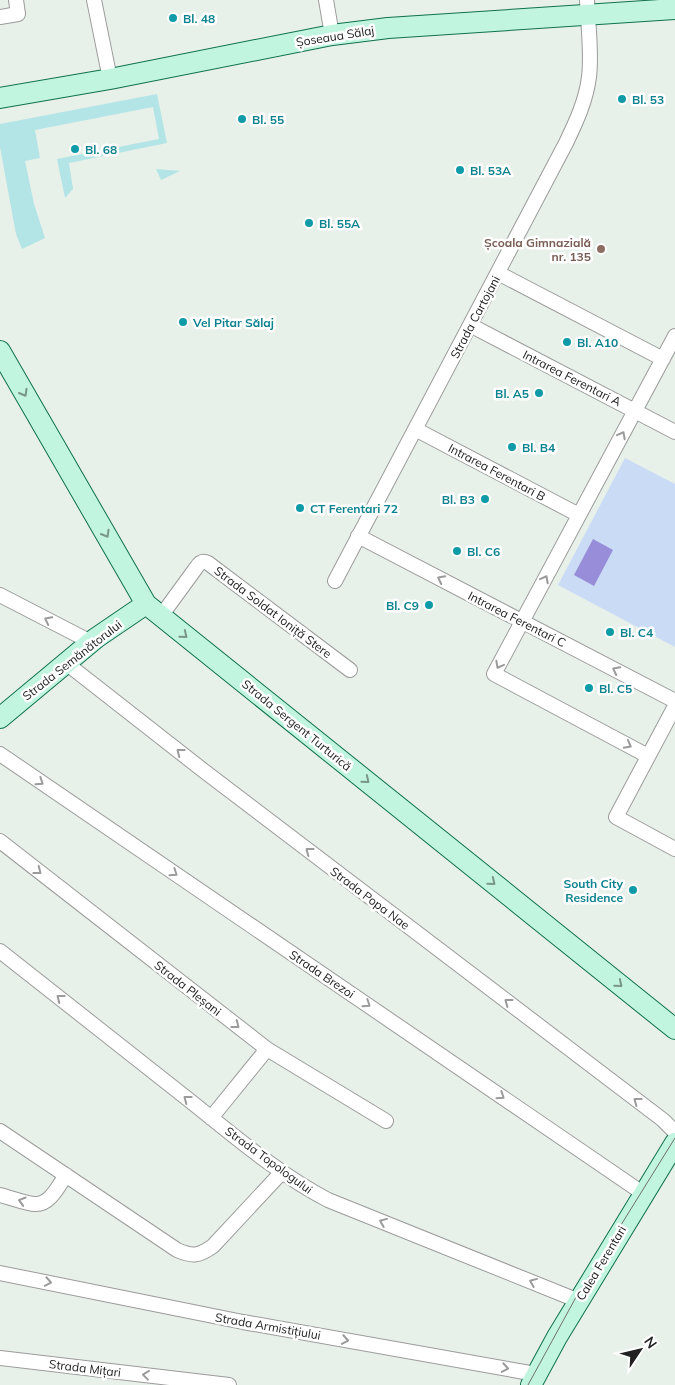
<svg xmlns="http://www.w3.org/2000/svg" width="675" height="1385" viewBox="0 0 675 1385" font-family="Mulish,sans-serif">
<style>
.grass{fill:#b3e4e6}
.park{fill:#cadbf5}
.pitch{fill:#988dd8}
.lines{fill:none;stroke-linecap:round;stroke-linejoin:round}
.street-casing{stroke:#9b9b9b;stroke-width:16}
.secondary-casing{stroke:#0f714d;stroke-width:22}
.street{stroke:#fff;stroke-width:14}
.secondary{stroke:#c2f5df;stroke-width:20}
.tram{stroke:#6f6f6f;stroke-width:1}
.oneway{stroke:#7a968a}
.oneway2{stroke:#9b9b9b}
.culture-dot{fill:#0f9aa8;stroke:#fff;stroke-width:2}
.education-dot{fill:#8d6e63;stroke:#fff;stroke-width:2}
.labels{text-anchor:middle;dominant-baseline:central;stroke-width:5;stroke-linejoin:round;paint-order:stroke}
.culture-label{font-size:12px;font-weight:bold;fill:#0d838f;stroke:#fff;text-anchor:start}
.street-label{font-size:12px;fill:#212121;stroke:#fff}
.education-label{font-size:12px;font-weight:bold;fill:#785e54;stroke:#fff;text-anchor:end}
</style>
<rect width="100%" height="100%" fill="#e8f0ea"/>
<!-- grass -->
<path class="grass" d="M 157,94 L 167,143 L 69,163 L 73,189 L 65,198 L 57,159 L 159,139 L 153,107 L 35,130 L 40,158 L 25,161 L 34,204 L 45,238 L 22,249 L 16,234 L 0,147 L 0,124 Z
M 156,169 L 180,171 L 161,180 Z"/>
<!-- park -->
<path class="park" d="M 625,458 L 675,484 L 675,647 L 558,585 Z"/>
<!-- pitch -->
<path class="pitch" d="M 593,539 L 613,550 L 594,586 L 574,575 Z"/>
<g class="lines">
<!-- street casing -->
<g class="street-casing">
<path id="street" d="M 94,0 L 110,79
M 326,0 L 332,35
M 0,17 L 18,14 L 16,0
M 498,273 L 663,359
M 470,325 L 675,432
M 415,429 L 579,515
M 358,536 L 675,701
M 335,581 L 566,143 C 576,122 586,101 589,77 C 592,52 588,26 587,0
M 0,595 L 91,642
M 161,616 L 196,568 C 199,563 202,560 208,563 L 350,670
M 66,663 L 204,771 L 663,1120 L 675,1132
M 675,706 L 616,817 L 675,849
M 0,754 L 644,1194
M 648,756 L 494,674 L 675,336
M 0,841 L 267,1049 L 386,1121
M 0,951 C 63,1001 126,1050 189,1100 C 233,1135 278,1174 328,1200 L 579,1301
M 211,1118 L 267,1049
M 0,1131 L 177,1250 C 193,1257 199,1256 213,1246 L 282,1172
M 0,1195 C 9,1197 27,1204 35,1204 C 50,1205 59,1185 66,1175
M 0,1273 L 243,1322 L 536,1374
M 0,1358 L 229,1385"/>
</g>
<!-- secondary casing -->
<g class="secondary-casing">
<path id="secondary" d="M 0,98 L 110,79 L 332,35 L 388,28 L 675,9
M 0,351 L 146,604 L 675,1029
M 0,718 L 96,638 L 146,604
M 531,1385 L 557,1337 L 675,1143"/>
</g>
<!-- street -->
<use href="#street" class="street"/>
<!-- secondary -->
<use href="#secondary" class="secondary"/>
<!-- tram -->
<path class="tram" d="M 528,1385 L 575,1299 L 675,1138"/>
</g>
<!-- one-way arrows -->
<defs><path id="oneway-chevron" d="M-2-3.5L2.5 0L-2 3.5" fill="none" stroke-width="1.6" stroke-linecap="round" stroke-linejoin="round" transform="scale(1.25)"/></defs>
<g class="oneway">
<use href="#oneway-chevron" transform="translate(24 393) rotate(60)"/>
<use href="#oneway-chevron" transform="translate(106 534) rotate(60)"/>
<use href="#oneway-chevron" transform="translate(184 635) rotate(39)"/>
<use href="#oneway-chevron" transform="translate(366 780) rotate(39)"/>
<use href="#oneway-chevron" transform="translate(492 882) rotate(39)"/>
<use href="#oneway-chevron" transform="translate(619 984) rotate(39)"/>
</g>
<g class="oneway2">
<use href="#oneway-chevron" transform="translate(622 435) rotate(-62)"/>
<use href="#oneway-chevron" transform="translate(441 579) rotate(-153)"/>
<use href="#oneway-chevron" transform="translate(545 579) rotate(-62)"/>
<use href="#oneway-chevron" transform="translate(48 620) rotate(-153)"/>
<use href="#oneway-chevron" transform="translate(499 665) rotate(118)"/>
<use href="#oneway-chevron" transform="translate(616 670) rotate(-153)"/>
<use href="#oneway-chevron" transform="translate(628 745) rotate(28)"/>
<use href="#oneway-chevron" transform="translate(180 752) rotate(-142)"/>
<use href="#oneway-chevron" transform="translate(40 782) rotate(34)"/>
<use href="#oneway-chevron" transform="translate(309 851) rotate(-143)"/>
<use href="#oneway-chevron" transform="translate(38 871) rotate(38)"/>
<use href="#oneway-chevron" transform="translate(174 873) rotate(34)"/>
<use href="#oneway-chevron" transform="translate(60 998) rotate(-142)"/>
<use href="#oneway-chevron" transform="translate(508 1002) rotate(-143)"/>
<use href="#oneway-chevron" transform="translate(367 1004) rotate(34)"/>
<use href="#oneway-chevron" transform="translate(236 1025) rotate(38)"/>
<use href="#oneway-chevron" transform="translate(501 1096) rotate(34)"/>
<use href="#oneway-chevron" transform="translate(187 1099) rotate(-142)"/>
<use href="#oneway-chevron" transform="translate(637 1101) rotate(-143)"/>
<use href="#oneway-chevron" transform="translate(22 1201) rotate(-164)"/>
<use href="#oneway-chevron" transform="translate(383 1222) rotate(-158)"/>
<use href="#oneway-chevron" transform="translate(48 1282) rotate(11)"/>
<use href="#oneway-chevron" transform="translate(533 1282) rotate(-158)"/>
<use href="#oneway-chevron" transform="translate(345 1340) rotate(10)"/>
<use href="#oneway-chevron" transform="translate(505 1368) rotate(10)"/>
<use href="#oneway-chevron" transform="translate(146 1375) rotate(-173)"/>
</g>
<!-- markers -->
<g class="culture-dot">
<circle cx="173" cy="18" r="5"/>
<circle cx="622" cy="99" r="5"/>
<circle cx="242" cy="119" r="5"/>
<circle cx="75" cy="149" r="5"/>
<circle cx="460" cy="170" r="5"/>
<circle cx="309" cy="223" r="5"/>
<circle cx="183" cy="322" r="5"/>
<circle cx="567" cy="342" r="5"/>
<circle cx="539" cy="393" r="5"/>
<circle cx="512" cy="447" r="5"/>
<circle cx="485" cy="499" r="5"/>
<circle cx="300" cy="508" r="5"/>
<circle cx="457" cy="551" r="5"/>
<circle cx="429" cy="605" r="5"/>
<circle cx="610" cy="632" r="5"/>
<circle cx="589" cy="688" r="5"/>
<circle cx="633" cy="890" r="5"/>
</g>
<circle class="education-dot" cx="601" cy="249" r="5"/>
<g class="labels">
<!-- culture labels -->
<g class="culture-label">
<text x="183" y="18">Bl. 48</text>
<text x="632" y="99">Bl. 53</text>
<text x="252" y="119">Bl. 55</text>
<text x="85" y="149">Bl. 68</text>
<text x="470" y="170">Bl. 53A</text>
<text x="319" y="223">Bl. 55A</text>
<text x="193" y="322">Vel Pitar Sălaj</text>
<text x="577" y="342">Bl. A10</text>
<text x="529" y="393" text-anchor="end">Bl. A5</text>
<text x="522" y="447">Bl. B4</text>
<text x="475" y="499" text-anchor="end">Bl. B3</text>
<text x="310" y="508">CT Ferentari 72</text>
<text x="467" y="551">Bl. C6</text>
<text x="419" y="605" text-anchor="end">Bl. C9</text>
<text x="620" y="632">Bl. C4</text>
<text x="599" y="688">Bl. C5</text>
<text x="623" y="883" text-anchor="end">South City<tspan x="623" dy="14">Residence</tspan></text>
</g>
<!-- street labels -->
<g class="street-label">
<text transform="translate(335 36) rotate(-9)">Șoseaua Sălaj</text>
<text transform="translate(475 317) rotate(-62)">Strada Cartojani</text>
<text transform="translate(572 378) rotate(27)">Intrarea Ferentari A</text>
<text transform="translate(497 472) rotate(28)">Intrarea Ferentari B</text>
<text transform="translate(273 612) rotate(37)">Strada Soldat Ioniță Stere</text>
<text transform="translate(517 619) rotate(27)">Intrarea Ferentari C</text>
<text transform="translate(72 660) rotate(-38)">Strada Semănătorului</text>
<text transform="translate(297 725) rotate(39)">Strada Sergent Turturică</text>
<text transform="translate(370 898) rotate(37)">Strada Popa Nae</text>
<text transform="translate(322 974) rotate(34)">Strada Brezoi</text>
<text transform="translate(188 988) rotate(38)">Strada Pleșani</text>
<text transform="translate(269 1160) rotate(36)">Strada Topologului</text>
<text transform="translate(601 1263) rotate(-59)">Calea Ferentari</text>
<text transform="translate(268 1326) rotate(10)">Strada Armistițiului</text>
<text transform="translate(85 1368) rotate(7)">Strada Mițari</text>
</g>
<!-- education labels -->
<g class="education-label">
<text x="591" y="242">Școala Gimnazială<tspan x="591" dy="14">nr. 135</tspan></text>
</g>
</g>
<!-- north arrow -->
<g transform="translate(640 1350) rotate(55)" stroke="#ffffff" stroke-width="4" paint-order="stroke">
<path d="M0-4L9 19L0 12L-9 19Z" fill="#212121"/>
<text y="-8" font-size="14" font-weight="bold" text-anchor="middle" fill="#212121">N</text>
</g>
</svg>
